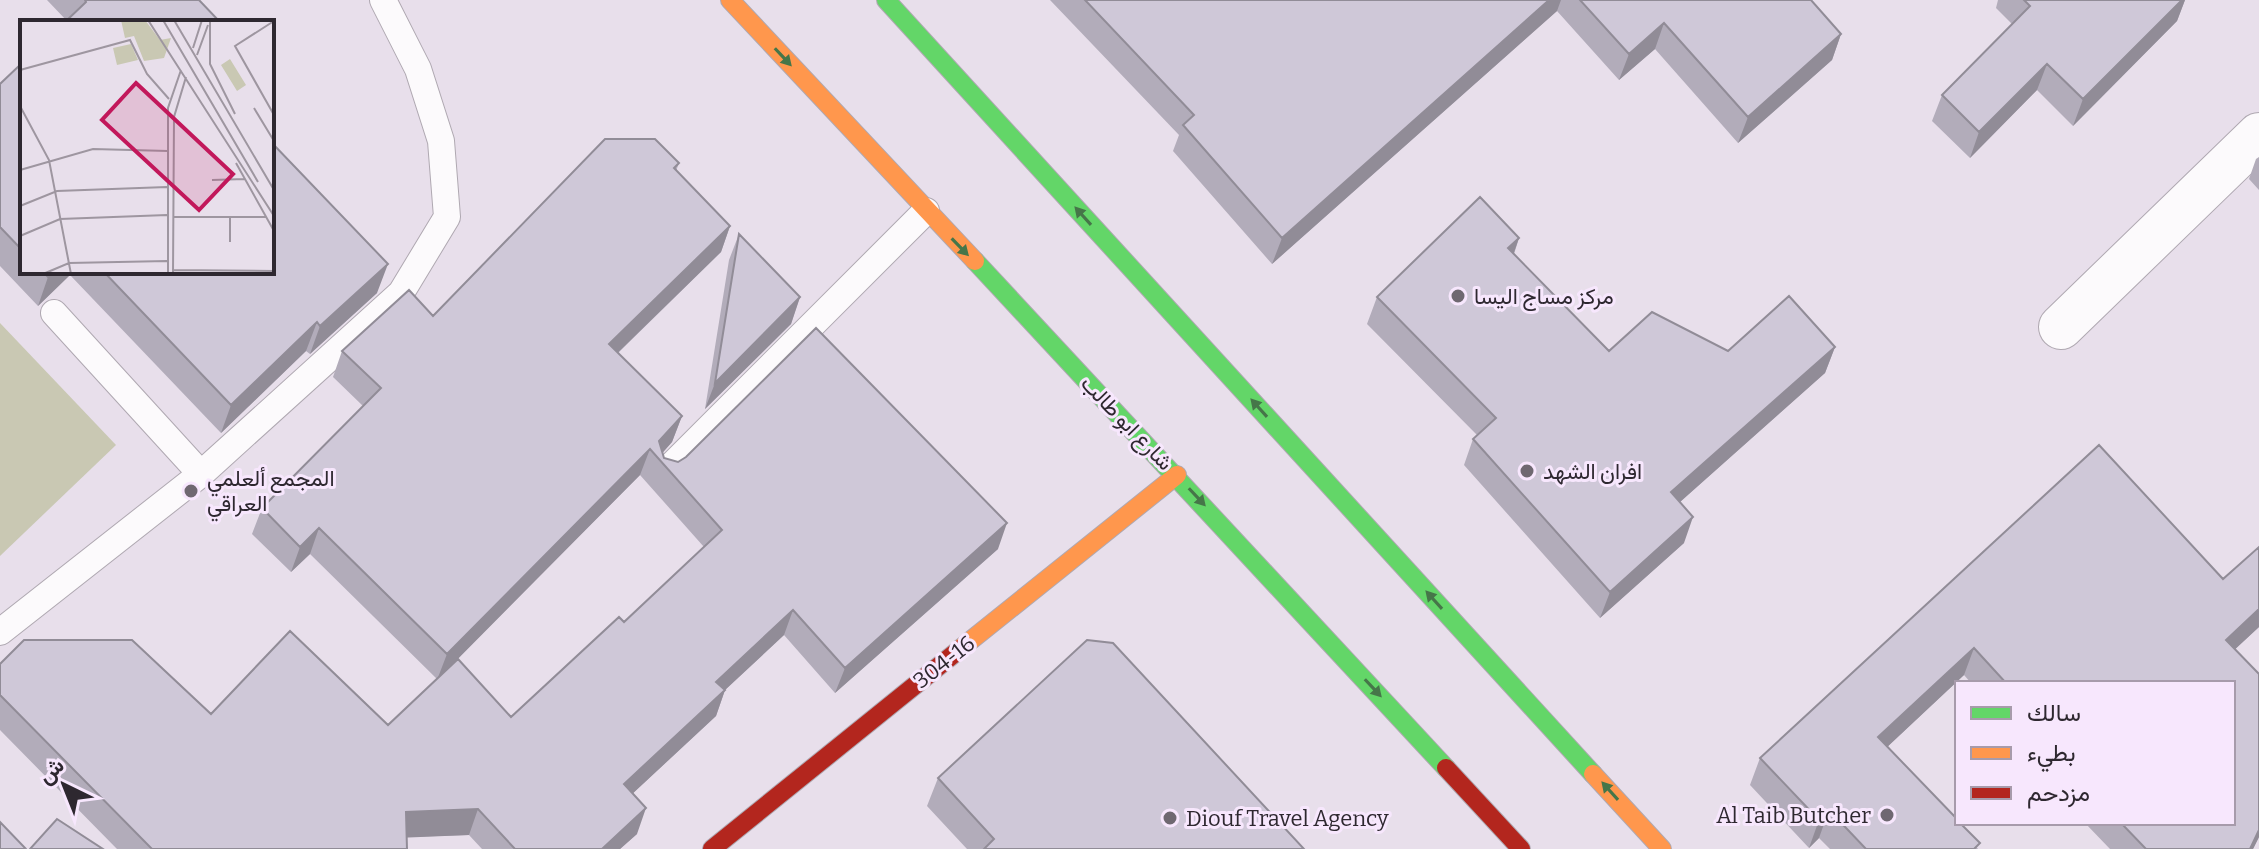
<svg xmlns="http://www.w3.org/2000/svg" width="2259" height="849" viewBox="0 0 2259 849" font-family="Bitter,Vazirmatn,serif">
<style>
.green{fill:#c9c8b3}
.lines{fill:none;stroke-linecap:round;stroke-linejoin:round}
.lane-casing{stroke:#afa8b1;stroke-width:28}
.street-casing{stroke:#afa8b1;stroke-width:46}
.fast-casing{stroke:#afa8b1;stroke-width:20}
.slow-casing{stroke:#afa8b1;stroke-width:20}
.jam-casing{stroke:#afa8b1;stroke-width:20}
.lane{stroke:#fcfafc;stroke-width:26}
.street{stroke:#fcfafc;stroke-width:44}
.fast{stroke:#63d668;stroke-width:18}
.slow{stroke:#ff974d;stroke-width:18}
.jam{stroke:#b3261e;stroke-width:18}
.wall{fill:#b2acba;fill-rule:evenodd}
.shaded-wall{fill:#918c97}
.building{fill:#cfc8d8;stroke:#918c97;stroke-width:2}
.oneway{fill:#467649}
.poi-dot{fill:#6f6871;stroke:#f7e7fd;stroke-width:3}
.labels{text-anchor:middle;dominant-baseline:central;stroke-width:6;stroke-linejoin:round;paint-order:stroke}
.poi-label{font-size:22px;fill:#2e2830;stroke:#f7e7fd;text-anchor:start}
.street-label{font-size:22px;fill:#2e2830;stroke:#f7e7fd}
.inset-road{fill:none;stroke:#9e96a0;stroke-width:2}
.view{fill:#c2185b;fill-opacity:0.15;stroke:#c2185b;stroke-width:4}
.inset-edge{fill:none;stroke:#2e2830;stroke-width:4}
</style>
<rect width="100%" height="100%" fill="#e8dfeb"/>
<!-- green -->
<path class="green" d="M 0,323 L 116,445 L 0,556 Z"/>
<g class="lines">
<!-- lane casing -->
<g class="lane-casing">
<path id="lane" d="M 54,313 L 201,474
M 665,472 L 926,211
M 0,632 L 201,474 L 401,293 L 447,217 L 441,141 L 418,69 L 383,0"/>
</g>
<!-- street casing -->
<g class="street-casing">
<path id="street" d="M 2061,327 L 2259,135"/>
</g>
<!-- fast casing -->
<g class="fast-casing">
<path id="fast" d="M 886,0 L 1593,774
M 975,261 L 1446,768"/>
</g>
<!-- slow casing -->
<g class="slow-casing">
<path id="slow" d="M 730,0 L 975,261
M 960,649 L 1177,475
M 1593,774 L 1662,849"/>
</g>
<!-- jam casing -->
<g class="jam-casing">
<path id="jam" d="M 1446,768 L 1521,849
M 712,849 L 960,649"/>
</g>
<!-- lane -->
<use href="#lane" class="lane"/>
<!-- street -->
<use href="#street" class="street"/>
<!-- fast -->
<use href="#fast" class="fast"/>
<!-- slow -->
<use href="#slow" class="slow"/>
<!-- jam -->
<use href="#jam" class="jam"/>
</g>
<!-- wall -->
<path class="wall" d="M 47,0 L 199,0 L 67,21 Z
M 1050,0 L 1811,0 L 1841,34 L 1832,60 L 1738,143 L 1655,49 L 1619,80 L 1557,11 L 1272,264 L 1173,151 L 1179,135 Z
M 1998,0 L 2185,0 L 2177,21 L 2073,126 L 2037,90 L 1970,158 L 1932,121 L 1942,95 L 2012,24 L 1996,8 Z
M 22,63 L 22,272 L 272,272 L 377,293 L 310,354 L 306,351 L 221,433 L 70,275 L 38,306 L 0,266 L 0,84 Z
M 2259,157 L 2259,190 L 2249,179 L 2256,159 Z
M 679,163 L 676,171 L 730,226 L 721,252 L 618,353 L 682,416 L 672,442 L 662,453 L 664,458 L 998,549 L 835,693 L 784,635 L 725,690 L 716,716 L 633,793 L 637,834 L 620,849 L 482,849 L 469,835 L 406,837 L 407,849 L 117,849 L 0,730 L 0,664 L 211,714 L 388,725 L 437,679 L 310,554 L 291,572 L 252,534 L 262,508 L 363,406 L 333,377 L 342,351 L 433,316 ZM 640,475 L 704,547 L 624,622 L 511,717 L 447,669 Z
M 739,234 L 800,297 L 791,324 L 705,409 L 729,260 Z
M 1519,238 L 1514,254 L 1609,351 L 1728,351 L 1835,347 L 1825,373 L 1680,502 L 1684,543 L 1600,618 L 1464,465 L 1473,439 L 1477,435 L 1367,324 L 1377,297 Z
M 2099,445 L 2223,579 L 2259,547 L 2259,627 L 2235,649 L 2259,837 L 2253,849 L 2110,849 L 2085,823 L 2233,823 L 2233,683 L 1971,683 L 1964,675 L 1887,747 L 1978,849 L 1830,849 L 1819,838 L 1809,848 L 1750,785 L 1760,758 Z
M 938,778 L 1304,849 L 967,849 L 927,806 Z"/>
<!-- shaded-wall -->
<path class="shaded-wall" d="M 1549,0 L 1561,0 L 1557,11 L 1272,264 L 1282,238 Z
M 2182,0 L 2185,0 L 2177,21 L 2073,126 L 2083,99 Z
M 1664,23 L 1655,49 L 1619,80 L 1629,54 Z
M 1841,34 L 1832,60 L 1738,143 L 1748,117 Z
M 2047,64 L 2037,90 L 1970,158 L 1979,132 Z
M 730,226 L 721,252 L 600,370 L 609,344 Z
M 1519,238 L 1510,264 L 1508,248 Z
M 388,264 L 377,293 L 310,354 L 320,326 Z
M 54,272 L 71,272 L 70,275 L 38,306 L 48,277 Z
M 800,297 L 791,324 L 705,409 L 715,383 Z
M 317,322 L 306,351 L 221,433 L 231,405 Z
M 1835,347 L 1825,373 L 1662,518 L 1671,492 Z
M 682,416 L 672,442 L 658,458 L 659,441 Z
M 650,449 L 640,475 L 437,680 L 447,654 Z
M 1693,517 L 1684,543 L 1600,618 L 1610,592 Z
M 1007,523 L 998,549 L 835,693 L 845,668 Z
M 319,528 L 310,554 L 291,572 L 300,547 Z
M 2259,609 L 2259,627 L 2216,667 L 2226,640 Z
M 793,610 L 784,635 L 725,690 L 716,716 L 615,810 L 624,784 L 716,682 Z
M 1974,648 L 1964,675 L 1868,765 L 1878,737 Z
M 646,808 L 637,834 L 620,849 L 602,849 Z
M 478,809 L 469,835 L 396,838 L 406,812 Z
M 1829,810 L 1819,838 L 1809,848 L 1819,820 Z
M 2259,830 L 2259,837 L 2253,849 L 2250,849 Z"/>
<!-- building -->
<path class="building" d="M 85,0 L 199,0 L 220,22 L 65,22 L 86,2 Z
M 1085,0 L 1549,0 L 1282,238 L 1183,125 L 1194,115 Z
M 1580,0 L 1811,0 L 1841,34 L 1748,117 L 1664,23 L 1629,54 Z
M 2024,0 L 2182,0 L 2083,99 L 2047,64 L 1979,132 L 1942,95 L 2030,6 Z
M 22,63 L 22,250 L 0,227 L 0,84 Z
M 605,139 L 655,139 L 679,163 L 674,168 L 730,226 L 609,344 L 682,416 L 659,441 L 664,458 L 678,462 L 686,457 L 816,328 L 1007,523 L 845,668 L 793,610 L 716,682 L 725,690 L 624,784 L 646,808 L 602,849 L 515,849 L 478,809 L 406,812 L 407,849 L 152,849 L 0,695 L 0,664 L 24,640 L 132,640 L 211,714 L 290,631 L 388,725 L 458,659 L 511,717 L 619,617 L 624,622 L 722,530 L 650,449 L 447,654 L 319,528 L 300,547 L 262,508 L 381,388 L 342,351 L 409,290 L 433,316 Z
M 272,143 L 388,264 L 320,326 L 317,322 L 231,405 L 104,272 L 272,272 Z
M 1480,197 L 1519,238 L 1508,248 L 1609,351 L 1652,312 L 1728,351 L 1789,296 L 1835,347 L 1671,492 L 1693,517 L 1610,592 L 1473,439 L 1496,418 L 1377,297 Z
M 739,234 L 800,297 L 715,383 Z
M 43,272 L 54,272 L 48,277 Z
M 2099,445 L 2223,579 L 2259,547 L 2259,609 L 2226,640 L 2259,674 L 2259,830 L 2250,849 L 2146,849 L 2121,823 L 2233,823 L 2233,683 L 2006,683 L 1974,648 L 1878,737 L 1957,819 L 1957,823 L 1960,823 L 1980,843 L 1974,849 L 1866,849 L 1829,810 L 1819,820 L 1760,758 Z
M 1087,640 L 1113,643 L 1304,849 L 984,849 L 994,839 L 938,778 Z
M 57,819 L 103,849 L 30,849 Z
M 0,822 L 26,849 L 0,849 Z"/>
<!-- one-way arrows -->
<defs><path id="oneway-solid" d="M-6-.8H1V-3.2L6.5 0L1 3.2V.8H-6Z" transform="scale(2)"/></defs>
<g class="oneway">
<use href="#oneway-solid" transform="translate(783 57) rotate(47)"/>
<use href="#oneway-solid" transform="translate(1083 216) rotate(-132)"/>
<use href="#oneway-solid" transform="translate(960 247) rotate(46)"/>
<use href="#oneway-solid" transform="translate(1259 408) rotate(-132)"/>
<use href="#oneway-solid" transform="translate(1197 497) rotate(47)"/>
<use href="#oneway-solid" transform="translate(1434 600) rotate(-132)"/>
<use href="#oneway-solid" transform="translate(1373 688) rotate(47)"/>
<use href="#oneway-solid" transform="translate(1610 791) rotate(-132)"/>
</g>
<!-- markers -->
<g class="poi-dot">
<circle cx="1458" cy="296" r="8"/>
<circle cx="1527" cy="471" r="8"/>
<circle cx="191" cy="491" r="8"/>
<circle cx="1887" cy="815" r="8"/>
<circle cx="1170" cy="818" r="8"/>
</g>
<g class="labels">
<!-- poi labels -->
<g class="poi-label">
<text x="1474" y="296">مركز مساج اليسا</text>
<text x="1543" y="471">افران الشهد</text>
<text x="207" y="478">المجمع ألعلمي<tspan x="207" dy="25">العراقي</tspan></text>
<text x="1871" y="815" text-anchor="end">Al Taib Butcher</text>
<text x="1186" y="818">Diouf Travel Agency</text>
</g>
<!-- street labels -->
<g class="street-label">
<text transform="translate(1127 423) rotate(46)">شارع ابو طالب</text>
<text transform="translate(944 662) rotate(-38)">304-16</text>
</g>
</g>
<!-- overview -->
<g transform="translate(20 20)">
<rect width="254" height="254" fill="#e8dfeb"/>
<path d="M 101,0 L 125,0 L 140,20 L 151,18 L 144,38 L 124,41 L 114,16 L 105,18 ZM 111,24 L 118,40 L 97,45 L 93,28 ZM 210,39 L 226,65 L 217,71 L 201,45 Z" fill="#c9c8b3"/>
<path class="inset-road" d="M 128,0 L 254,196M 143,0 L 238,162M 154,0 L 254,170M 190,0 L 190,44 L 215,94M 254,1 L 215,26 L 254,95M 173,28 L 182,0M 177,35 L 188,5M 0,50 L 110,20 L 127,54 L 149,79M 0,86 L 29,140 L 51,254M 234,88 L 254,121M 216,143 L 254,211M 0,150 L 73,129 L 148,131M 192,160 L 225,159M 0,186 L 37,171 L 147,167M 153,197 L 246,197M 0,216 L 40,199 L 147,195M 210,222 L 210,197M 153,250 L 254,251M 23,254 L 49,243 L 147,241M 148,254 L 148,88 L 161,50M 153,254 L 154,97 L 166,57"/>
<path class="view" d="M 116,63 L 213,154 L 179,190 L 82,100 Z"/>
<rect width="254" height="254" class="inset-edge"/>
</g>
<!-- legend -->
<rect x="1955" y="681" width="280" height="144" fill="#f7e7fd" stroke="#a79bab" stroke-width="2"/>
<rect x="1971" y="707" width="40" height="12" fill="#63d668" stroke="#a79bab" stroke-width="2"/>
<text x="2027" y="721" font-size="24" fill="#2e2830">سالك</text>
<rect x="1971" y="747" width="40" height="12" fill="#ff974d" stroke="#a79bab" stroke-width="2"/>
<text x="2027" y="761" font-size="24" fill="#2e2830">بطيء</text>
<rect x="1971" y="787" width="40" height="12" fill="#b3261e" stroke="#a79bab" stroke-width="2"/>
<text x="2027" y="801" font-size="24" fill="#2e2830">مزدحم</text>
<!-- north arrow -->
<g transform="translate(64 785) rotate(317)" stroke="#f7e7fd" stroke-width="6" paint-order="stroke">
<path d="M0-6L14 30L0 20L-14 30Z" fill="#2e2830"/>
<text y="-12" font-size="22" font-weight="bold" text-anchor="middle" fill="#2e2830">ش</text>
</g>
</svg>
